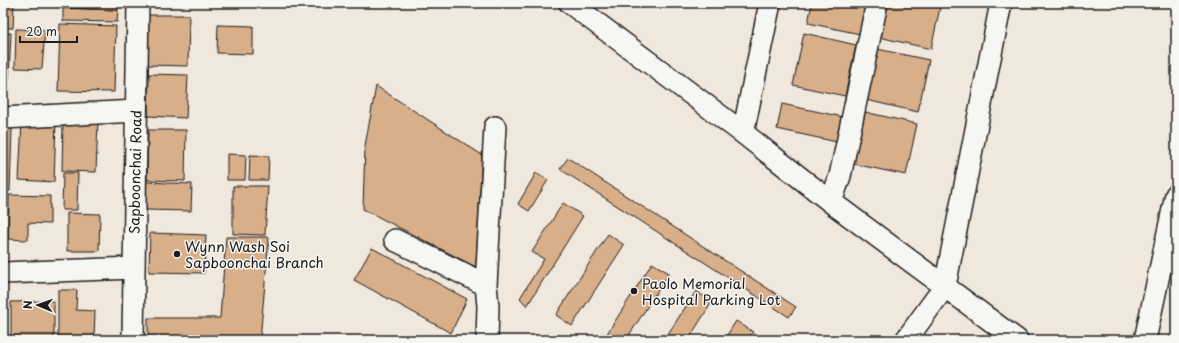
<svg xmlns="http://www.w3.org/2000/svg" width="1179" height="343" viewBox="0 0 1179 343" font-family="'Playpen Sans',sans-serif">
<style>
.building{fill:#d8af89;stroke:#1c1c1c}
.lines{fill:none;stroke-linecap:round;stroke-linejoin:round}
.minor-casing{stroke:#1c1c1c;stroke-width:24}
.minor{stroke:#f6f6f2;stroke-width:21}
.poi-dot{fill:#1c1c1c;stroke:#f6f6f2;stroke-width:1.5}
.labels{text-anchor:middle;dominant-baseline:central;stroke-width:3;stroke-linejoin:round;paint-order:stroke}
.street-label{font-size:14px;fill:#1c1c1c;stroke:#f6f6f2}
.poi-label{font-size:14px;fill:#1c1c1c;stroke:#f6f6f2;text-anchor:start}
</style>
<rect width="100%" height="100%" fill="#f0e8dd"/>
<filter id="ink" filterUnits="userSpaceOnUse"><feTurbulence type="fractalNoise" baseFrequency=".025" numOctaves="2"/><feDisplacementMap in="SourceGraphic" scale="8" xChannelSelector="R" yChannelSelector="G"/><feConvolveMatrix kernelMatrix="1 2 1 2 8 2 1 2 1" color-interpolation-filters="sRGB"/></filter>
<g filter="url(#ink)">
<!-- building -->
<path class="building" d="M 3,3 L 14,3 L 13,28 L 3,28 Z
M 63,3 L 118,3 L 118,10 L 63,8 Z
M 812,3 L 867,3 L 860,34 L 808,23 Z
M 886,3 L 941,3 L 931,49 L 879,37 Z
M 63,8 L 118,10 L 117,22 L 63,21 Z
M 148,15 L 189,15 L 188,66 L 147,65 Z
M 60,24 L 116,26 L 114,92 L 58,91 Z
M 218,25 L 253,26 L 253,54 L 217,53 Z
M 16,29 L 45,30 L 42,69 L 15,68 Z
M 3,33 L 11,33 L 9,79 L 3,79 Z
M 804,33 L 856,45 L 845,96 L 793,85 Z
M 877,49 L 929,60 L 918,112 L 866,100 Z
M 149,74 L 188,75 L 186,118 L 148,116 Z
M 376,86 L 482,155 L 476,267 L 363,209 L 365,146 Z
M 782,104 L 843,117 L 837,142 L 777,129 Z
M 865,112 L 917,124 L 906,175 L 854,164 Z
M 22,121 L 56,121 L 54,182 L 19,180 Z
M 63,121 L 98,122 L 96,172 L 62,171 Z
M 3,128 L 12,128 L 10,191 L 3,191 Z
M 148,130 L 186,130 L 185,181 L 147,180 Z
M 227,154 L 246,155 L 245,180 L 227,180 Z
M 250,155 L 269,156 L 268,180 L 249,180 Z
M 568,158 L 796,307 L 789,317 L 560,169 Z
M 63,173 L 78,173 L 77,210 L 62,210 Z
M 536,173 L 548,180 L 529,211 L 518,204 Z
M 146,182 L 192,184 L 191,211 L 146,210 Z
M 233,186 L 268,186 L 265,235 L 233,234 Z
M 9,195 L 50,196 L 50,224 L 28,223 L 28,240 L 8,239 Z
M 563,203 L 583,216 L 527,306 L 520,298 L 544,259 L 532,252 Z
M 67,213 L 100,214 L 99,251 L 67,251 Z
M 150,233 L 206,235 L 204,273 L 149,272 Z
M 608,234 L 624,245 L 572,326 L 556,315 Z
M 226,237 L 269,237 L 260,340 L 148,340 L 148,318 L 220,318 Z
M 372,248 L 467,299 L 451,333 L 354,280 Z
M 652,263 L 669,273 L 626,340 L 603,340 Z
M 58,290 L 77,290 L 76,310 L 95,311 L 94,340 L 58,340 Z
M 696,291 L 712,302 L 688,340 L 664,340 Z
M 54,301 L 54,340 L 11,340 L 11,302 Z
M 736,321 L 753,332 L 747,340 L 724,340 Z"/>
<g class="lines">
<!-- minor casing -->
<g class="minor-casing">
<path id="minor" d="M 570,3 L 743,133 L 831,202 L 1017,340
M 3,118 L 136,111
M 743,133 L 770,3
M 831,202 L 840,176 L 843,162 L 877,3
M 395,240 L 486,285
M 3,273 L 134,268
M 133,340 L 138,3
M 487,340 L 488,306 L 486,285 L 495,127
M 906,340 L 945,286 L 1001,3
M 1145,340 L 1176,195"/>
</g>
<!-- minor -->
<use href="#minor" class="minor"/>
</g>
</g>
<!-- markers -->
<g class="poi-dot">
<circle cx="177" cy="254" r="4"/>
<circle cx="634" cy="291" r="4"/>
</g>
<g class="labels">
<!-- street labels -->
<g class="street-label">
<text transform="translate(135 172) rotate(-89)">Sapboonchai Road</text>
</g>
<!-- poi labels -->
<g class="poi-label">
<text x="185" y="246">Wynn Wash Soi<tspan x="185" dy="16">Sapboonchai Branch</tspan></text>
<text x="642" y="283">Paolo Memorial<tspan x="642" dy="16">Hospital Parking Lot</tspan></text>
</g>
</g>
<!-- margin -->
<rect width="1179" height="343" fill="none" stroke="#f6f6f2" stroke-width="16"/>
<rect x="8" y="8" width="1163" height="327" fill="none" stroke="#1c1c1c" stroke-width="1.5" filter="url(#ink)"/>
<!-- north arrow -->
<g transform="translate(38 305) rotate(272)" stroke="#f6f6f2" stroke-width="3" paint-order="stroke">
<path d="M0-3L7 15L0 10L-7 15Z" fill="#1c1c1c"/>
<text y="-6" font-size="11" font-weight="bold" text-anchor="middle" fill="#1c1c1c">N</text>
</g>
<!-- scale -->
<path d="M20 36v6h57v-6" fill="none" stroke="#1c1c1c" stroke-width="2"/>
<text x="26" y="36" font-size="12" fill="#1c1c1c" stroke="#f6f6f2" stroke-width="3" paint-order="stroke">20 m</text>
</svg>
